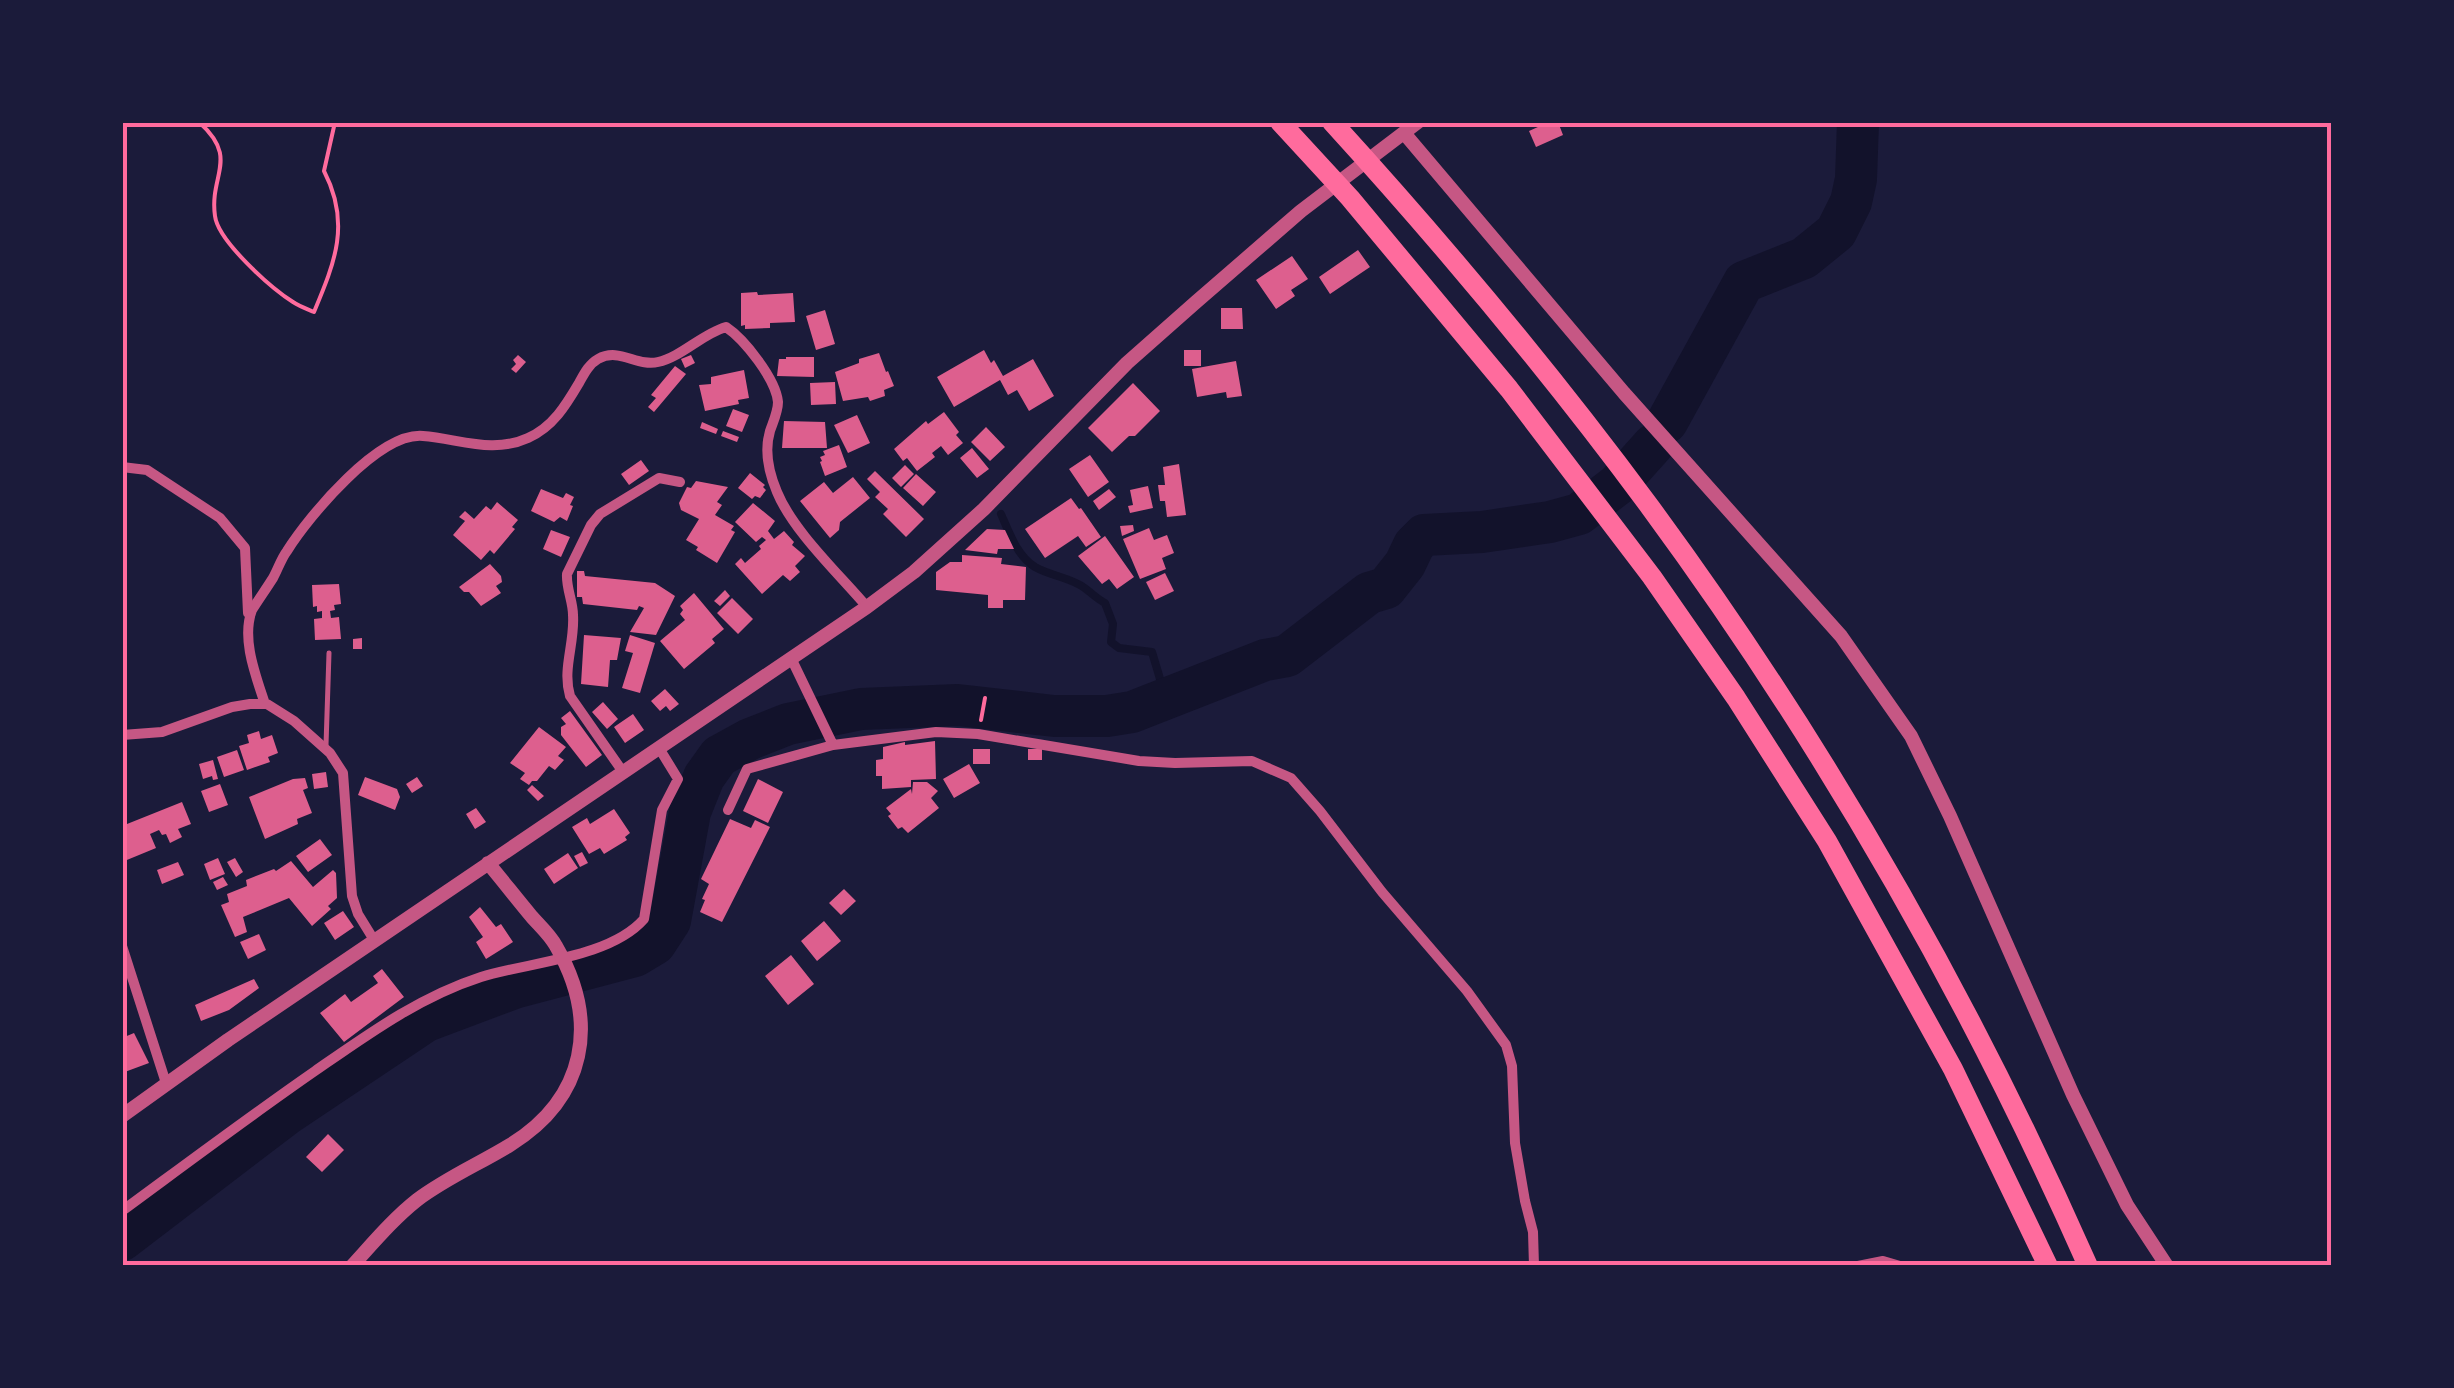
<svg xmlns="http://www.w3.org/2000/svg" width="2454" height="1388" viewBox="0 0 2454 1388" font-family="'Source Sans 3',sans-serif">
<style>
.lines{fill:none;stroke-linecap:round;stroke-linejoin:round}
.stream{stroke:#12122b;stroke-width:8}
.river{stroke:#12122b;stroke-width:42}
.building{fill:#dd5f8e}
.path{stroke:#ff6b9d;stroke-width:4}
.service{stroke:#c65784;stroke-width:5}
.minor{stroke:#c65784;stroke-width:10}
.tertiary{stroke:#c65784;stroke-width:14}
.motorway{stroke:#ff6b9d;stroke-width:20}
.neatline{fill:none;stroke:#ff6b9d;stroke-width:4}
</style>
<rect width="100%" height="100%" fill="#1b1b3a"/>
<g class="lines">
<!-- stream -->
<path class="stream" d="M 1001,514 C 1009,532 1017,556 1035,567 C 1049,575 1066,577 1080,585 C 1089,590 1095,598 1105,603 L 1113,624 L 1111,642 L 1119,648 L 1152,652 L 1166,699"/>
<!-- river -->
<path class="river" d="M 1667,422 L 1744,282 L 1804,258 L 1836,232 L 1851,202 L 1856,179 L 1858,122
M 122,1240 L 287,1114 L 426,1021 L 514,988 L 635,956 L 655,944 L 670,921 L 690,812 L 704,777 L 719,756 L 750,739 L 788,724 L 861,709 L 958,705 L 1054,716 L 1107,716 L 1132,712 L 1265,660 L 1287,656 L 1369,593 L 1386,588 L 1405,564 L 1414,545 L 1424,535 L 1482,532 L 1550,522 L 1579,514 L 1617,485 L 1653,445"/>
</g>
<!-- building -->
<path class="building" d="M 1549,122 L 1558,122 L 1563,135 L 1536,147 L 1529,131 Z
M 1358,250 L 1370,267 L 1330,294 L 1319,277 Z
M 1292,256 L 1308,279 L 1291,290 L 1295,296 L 1276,309 L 1256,280 Z
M 757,292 L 758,295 L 793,293 L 795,322 L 770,323 L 770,328 L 745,329 L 745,325 L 741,326 L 741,293 Z
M 1221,308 L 1242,308 L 1243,329 L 1221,329 Z
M 825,310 L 835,344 L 816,350 L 806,316 Z
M 984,350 L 991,363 L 994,360 L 1003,376 L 1033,359 L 1054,396 L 1029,411 L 1017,390 L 1008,395 L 1000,380 L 954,407 L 937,377 Z
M 1184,350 L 1201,350 L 1201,366 L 1184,366 Z
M 879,353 L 886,372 L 888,371 L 894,386 L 884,390 L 885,396 L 870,401 L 868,397 L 843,401 L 835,372 L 859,363 L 859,359 Z
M 518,355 L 526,362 L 516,373 L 511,369 L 516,364 L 513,360 Z
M 691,355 L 695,363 L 685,368 L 681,359 Z
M 786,357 L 814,357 L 814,377 L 777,376 L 779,359 L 786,359 Z
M 1236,361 L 1242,396 L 1227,398 L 1226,392 L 1197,397 L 1192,369 Z
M 675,366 L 686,374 L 654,412 L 648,407 L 656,398 L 651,395 Z
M 744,370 L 749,398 L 738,400 L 739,404 L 705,411 L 699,385 L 711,384 L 711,377 Z
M 835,382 L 836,404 L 811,405 L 810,383 Z
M 1133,383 L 1160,411 L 1135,436 L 1129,436 L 1112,452 L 1088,428 Z
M 733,409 L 749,415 L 742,432 L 726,426 Z
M 944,412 L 959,432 L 956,435 L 963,443 L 948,455 L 941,446 L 932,453 L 935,457 L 917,471 L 907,458 L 903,461 L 894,449 L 926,421 L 928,424 Z
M 857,415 L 870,443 L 848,453 L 834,425 Z
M 784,421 L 825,422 L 827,448 L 782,448 Z
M 702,422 L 718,429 L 716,434 L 700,428 Z
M 986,427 L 1005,447 L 990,461 L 971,442 Z
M 723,431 L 739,437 L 737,442 L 721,436 Z
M 839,445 L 847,467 L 825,476 L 820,462 L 822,461 L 820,457 L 825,455 L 823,451 Z
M 972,448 L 989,469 L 977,478 L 960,458 Z
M 1090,455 L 1109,482 L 1088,497 L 1069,469 Z
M 641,460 L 649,471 L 629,485 L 621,474 Z
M 1179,464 L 1186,515 L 1167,517 L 1165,501 L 1160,501 L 1158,485 L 1165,485 L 1163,467 Z
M 905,465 L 914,474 L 901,487 L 892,478 Z
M 875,471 L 924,519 L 906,537 L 883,514 L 888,509 L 875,497 L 880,492 L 867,479 Z
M 750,473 L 765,485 L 763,487 L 766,490 L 760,498 L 755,496 L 752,499 L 738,488 Z
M 916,474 L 936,492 L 923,506 L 903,488 Z
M 853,477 L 870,498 L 840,522 L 839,530 L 830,538 L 800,501 L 824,482 L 833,493 Z
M 696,481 L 728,487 L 717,502 L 722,505 L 715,515 L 734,526 L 731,530 L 735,532 L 717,563 L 696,550 L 698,547 L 686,540 L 699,519 L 681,510 L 679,503 L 687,487 L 691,488 Z
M 1148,486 L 1153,508 L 1130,513 L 1128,506 L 1133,505 L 1130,490 Z
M 541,489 L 563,498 L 566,493 L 574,497 L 570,505 L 573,506 L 567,521 L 560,517 L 554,522 L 531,511 Z
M 1109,489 L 1116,497 L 1099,510 L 1093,501 Z
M 1071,498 L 1079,509 L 1081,508 L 1101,537 L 1086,547 L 1078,536 L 1045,558 L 1025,529 Z
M 497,502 L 518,520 L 512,527 L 515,529 L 494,554 L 490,550 L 481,560 L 453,535 L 465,521 L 459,517 L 465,511 L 474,519 L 486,506 L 491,510 Z
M 753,503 L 775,521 L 768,531 L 774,539 L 784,531 L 794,542 L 792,545 L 805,556 L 795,566 L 800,572 L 790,581 L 783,575 L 762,594 L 735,564 L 741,558 L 745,563 L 761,549 L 759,546 L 766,540 L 762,537 L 756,542 L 735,522 Z
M 1133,525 L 1134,531 L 1122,536 L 1120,526 Z
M 1149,528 L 1154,540 L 1167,535 L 1174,553 L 1162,558 L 1166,569 L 1140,579 L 1123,539 Z
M 987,529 L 1005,530 L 1014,549 L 998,549 L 997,554 L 965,550 Z
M 551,530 L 570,537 L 561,557 L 543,549 Z
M 1105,536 L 1134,577 L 1117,589 L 1109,579 L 1102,584 L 1078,556 Z
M 962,555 L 1002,558 L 1001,564 L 1026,567 L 1025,600 L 1003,600 L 1003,608 L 988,608 L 988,595 L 936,590 L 936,572 L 950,562 L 962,562 Z
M 490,564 L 501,576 L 502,582 L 496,586 L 501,593 L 481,606 L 469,592 L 464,592 L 459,587 Z
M 577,571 L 584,571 L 585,576 L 655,583 L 675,596 L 656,635 L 630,632 L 644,608 L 639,606 L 637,610 L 583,604 L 582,597 L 577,597 Z
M 1165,573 L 1174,591 L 1155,600 L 1146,582 Z
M 339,584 L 341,604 L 334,605 L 335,610 L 330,611 L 331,618 L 339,617 L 341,639 L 315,640 L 314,619 L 322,618 L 322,611 L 317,612 L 317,606 L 313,607 L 312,585 Z
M 725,590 L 730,596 L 720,606 L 714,601 Z
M 694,593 L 724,629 L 712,639 L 715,643 L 684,669 L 660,641 L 685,620 L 680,614 L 683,610 L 680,606 Z
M 732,598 L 753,619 L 738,634 L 717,613 Z
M 584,635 L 621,638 L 617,660 L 610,660 L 608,687 L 581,684 Z
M 630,635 L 655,643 L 640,693 L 622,688 L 633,653 L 625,651 Z
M 362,638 L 362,649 L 353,649 L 353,639 Z
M 665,689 L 679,704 L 670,711 L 666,706 L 660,711 L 651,701 Z
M 603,702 L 618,719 L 607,729 L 592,712 Z
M 570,711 L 602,755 L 586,767 L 561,735 L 561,727 L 566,724 L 561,718 Z
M 633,714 L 644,730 L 625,743 L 614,727 Z
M 539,727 L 566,747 L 558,756 L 564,760 L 555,770 L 549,766 L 537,781 L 532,781 L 529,785 L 520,779 L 525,773 L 510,763 Z
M 259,731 L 261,739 L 272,735 L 278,753 L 268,757 L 270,762 L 247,770 L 239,746 L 249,743 L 247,735 Z
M 935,741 L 936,779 L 911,780 L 911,787 L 882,789 L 882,776 L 876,776 L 876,760 L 883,759 L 883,747 L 905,742 L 905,745 Z
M 973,749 L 990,749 L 990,764 L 973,764 Z
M 1028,749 L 1042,749 L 1042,760 L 1028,760 Z
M 237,750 L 244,770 L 224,777 L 217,757 Z
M 213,760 L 218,779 L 213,780 L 212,776 L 203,779 L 199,764 Z
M 969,764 L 980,783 L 954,798 L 943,779 Z
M 326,772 L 328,787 L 314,789 L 312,774 Z
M 365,777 L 397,789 L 400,797 L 395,810 L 358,795 Z
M 417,777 L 423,786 L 412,793 L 406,784 Z
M 305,778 L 308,788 L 303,790 L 312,813 L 297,819 L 298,824 L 265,839 L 249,797 L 293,779 Z
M 758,779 L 783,792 L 768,823 L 743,811 Z
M 913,782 L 927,782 L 938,791 L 931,798 L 939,808 L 908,833 L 902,827 L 898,829 L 888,816 L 891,814 L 886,808 L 911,789 L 912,794 Z
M 220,784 L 228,805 L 209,812 L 201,791 Z
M 532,785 L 544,796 L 538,801 L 527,790 Z
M 182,802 L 191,824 L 178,829 L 182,837 L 170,843 L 166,834 L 162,835 L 159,830 L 150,834 L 156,848 L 122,862 L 122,826 Z
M 476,808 L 486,822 L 475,829 L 466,814 Z
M 614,809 L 630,833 L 625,837 L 627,840 L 604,854 L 600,848 L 589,854 L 572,827 L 587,818 L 590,824 Z
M 730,819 L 751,828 L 755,820 L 770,827 L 722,922 L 700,912 L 705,900 L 702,899 L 709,884 L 701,879 Z
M 320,839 L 332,855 L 308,872 L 296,856 Z
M 582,852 L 588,863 L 580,867 L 574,856 Z
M 568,853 L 578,868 L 554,884 L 544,869 Z
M 218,858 L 225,874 L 210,880 L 204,864 Z
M 235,858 L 243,872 L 236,877 L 227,862 Z
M 291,861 L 313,887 L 333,870 L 336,873 L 337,898 L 328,906 L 331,909 L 312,926 L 289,898 L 243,917 L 247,932 L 235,937 L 221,905 L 229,902 L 227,894 L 247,886 L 246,880 L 274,869 L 276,871 Z
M 178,862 L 184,875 L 162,884 L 157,870 Z
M 223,877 L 228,885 L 217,890 L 213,882 Z
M 844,889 L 856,901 L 841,915 L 829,903 Z
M 480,907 L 496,927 L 501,924 L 513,942 L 486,959 L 476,942 L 483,937 L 469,917 Z
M 343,911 L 354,927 L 335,940 L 324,923 Z
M 824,921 L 841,941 L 817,961 L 801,941 Z
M 259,934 L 266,950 L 248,959 L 240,942 Z
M 791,955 L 814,984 L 788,1005 L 765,976 Z
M 382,969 L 404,997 L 344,1042 L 320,1013 L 345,994 L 351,1002 L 378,983 L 373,976 Z
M 254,979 L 259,988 L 229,1010 L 201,1021 L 195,1005 Z
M 134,1033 L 149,1063 L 122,1073 L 122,1038 Z
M 328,1134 L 344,1150 L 322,1172 L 306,1157 Z"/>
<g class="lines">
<!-- path -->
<path class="path" d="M 199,122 C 240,159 209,174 215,216 C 218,241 271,288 293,302 C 299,306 307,309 314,312 C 335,262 351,223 324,171 L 335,122
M 981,720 L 985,698"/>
<!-- service -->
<path class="service" d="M 326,745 L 329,653"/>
<!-- minor -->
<path class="minor" d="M 122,467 L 147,470 L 220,518 L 245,548 L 248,613
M 791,658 L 833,745
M 265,704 C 256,676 241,639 252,610 C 259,599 266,589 273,578 C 278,569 281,559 287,551 C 309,516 379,432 423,436 C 460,439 493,454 528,438 C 553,427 566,405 579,383 C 584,374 589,364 598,359 C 619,347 637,367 658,362 C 681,357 702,334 726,327 C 744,339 776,379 778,402 C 778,412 773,422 770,431 C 764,451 769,473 777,492 C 793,531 839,574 867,607
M 122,735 L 162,732 L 232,707 L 250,704 L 267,704 L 294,721 L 330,753 L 343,773 L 352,896 L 358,914 L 374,940
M 623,772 L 570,696 C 562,669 575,643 573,615 C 573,601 566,588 567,574 L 591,525 L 600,514 L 659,478 L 680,482
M 728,810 L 747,769 L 833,745 L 936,732 L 978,734 L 1139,761 L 1175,763 L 1252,761 L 1291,778 L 1320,811 L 1382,892 L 1467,991 L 1506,1045 L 1512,1066 L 1515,1143 L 1525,1201 L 1533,1232 L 1534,1266
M 122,946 L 166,1083
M 122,1211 C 186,1164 250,1116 315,1071 C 367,1035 419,997 481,977 C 529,962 610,958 644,919 L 662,810 L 678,779 L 659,748
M 1858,1266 L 1883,1261 L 1900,1266"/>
<!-- tertiary -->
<path class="tertiary" d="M 1404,133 L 1624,393 L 1841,636 L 1911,736 L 1950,816 L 2073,1095 L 2127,1205 L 2167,1266
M 122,1116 L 228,1040 L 867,607 L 914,572 L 984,509 L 1127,363 L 1196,302 L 1301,211 L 1418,122
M 352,1266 C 373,1243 393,1219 417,1200 C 446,1178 479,1164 510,1145 C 586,1098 600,1022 556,946 C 550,935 540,926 532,917 C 517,899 503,881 488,863"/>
<!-- motorway -->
<path class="motorway" d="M 1280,122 L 1350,198 L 1509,389 L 1652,577 L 1736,698 L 1827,841 L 1953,1069 L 2048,1266
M 1332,122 C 1444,245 1551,373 1650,507 C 1823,742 1970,999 2088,1266"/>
</g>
<!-- border -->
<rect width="2454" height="1388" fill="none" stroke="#1b1b3a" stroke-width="250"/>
<rect x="125" y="125" width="2204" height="1138" class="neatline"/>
</svg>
